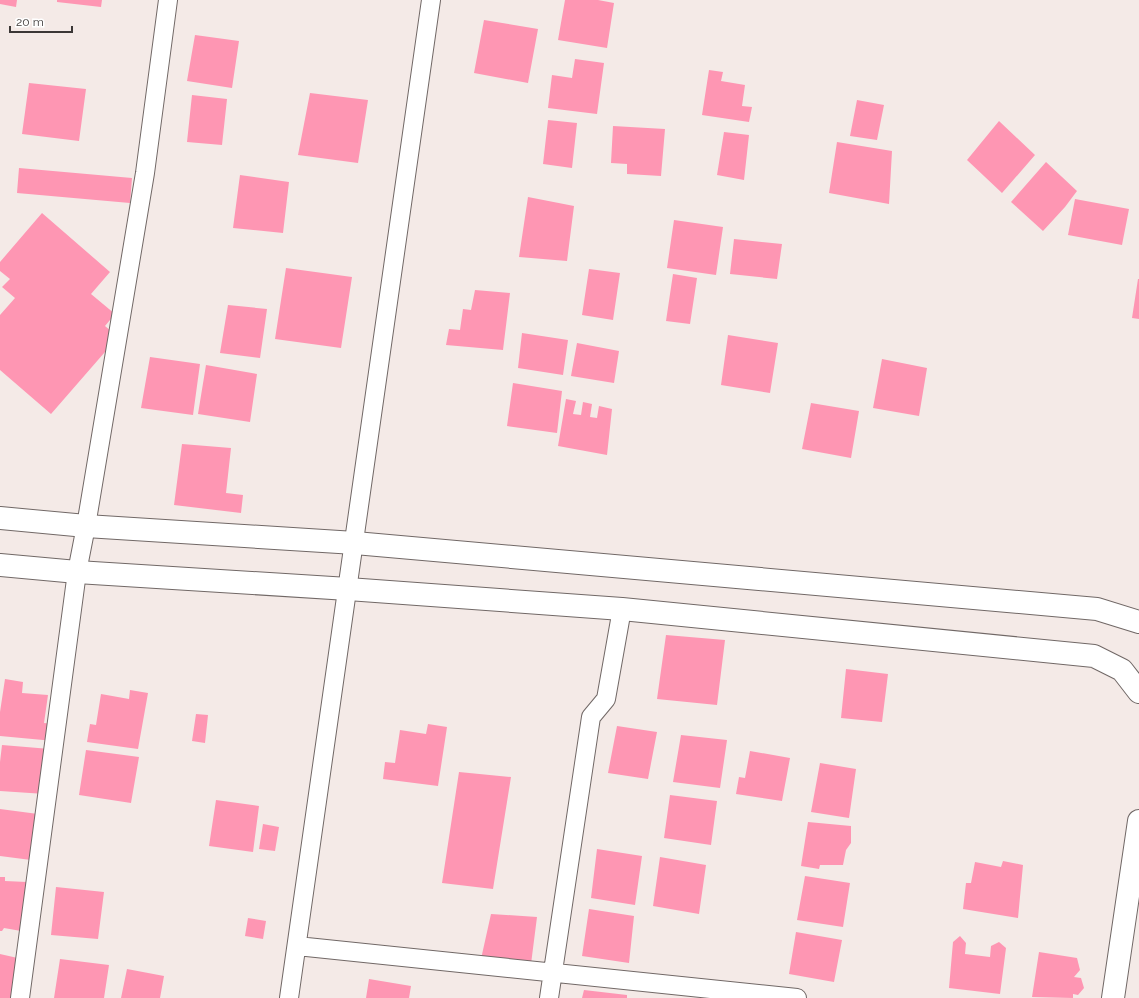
<svg xmlns="http://www.w3.org/2000/svg" width="1139" height="998" viewBox="0 0 1139 998" font-family="Raleway,sans-serif">
<style>
.building{fill:#fe96b3}
.lines{fill:none;stroke-linecap:round;stroke-linejoin:round}
.minor-casing{stroke:#716866;stroke-width:20}
.tertiary-casing{stroke:#716866;stroke-width:24}
.minor{stroke:#fff;stroke-width:18}
.tertiary{stroke:#fff;stroke-width:22}
</style>
<rect width="100%" height="100%" fill="#f4eae7"/>
<!-- building -->
<path class="building" d="M 0,0 L 17,0 L 16,7 L 0,4 Z
M 57,0 L 102,0 L 101,7 L 57,2 Z
M 565,0 L 598,0 L 614,3 L 607,48 L 558,40 Z
M 484,20 L 538,29 L 528,83 L 474,73 Z
M 195,35 L 239,41 L 232,88 L 187,81 Z
M 575,59 L 604,63 L 597,114 L 548,108 L 552,75 L 572,78 Z
M 709,70 L 723,72 L 721,81 L 745,85 L 742,106 L 752,107 L 749,122 L 702,115 Z
M 29,83 L 86,89 L 79,141 L 22,134 Z
M 310,93 L 368,100 L 358,163 L 298,155 Z
M 192,95 L 227,99 L 222,145 L 187,142 Z
M 857,100 L 884,105 L 877,140 L 850,136 Z
M 548,120 L 577,123 L 572,168 L 543,164 Z
M 999,121 L 1035,155 L 1002,193 L 967,160 Z
M 613,126 L 665,129 L 661,176 L 627,174 L 627,164 L 611,163 Z
M 724,132 L 749,135 L 744,180 L 717,175 Z
M 837,142 L 892,151 L 889,204 L 829,193 Z
M 1046,162 L 1077,191 L 1065,207 L 1043,231 L 1011,202 Z
M 19,168 L 132,178 L 130,203 L 17,193 Z
M 240,175 L 289,182 L 283,233 L 233,228 Z
M 528,197 L 574,206 L 567,261 L 519,257 Z
M 1075,199 L 1129,209 L 1122,245 L 1068,235 Z
M 42,213 L 110,272 L 91,294 L 115,314 L 105,326 L 118,337 L 51,414 L 0,370 L 0,315 L 15,298 L 2,287 L 10,279 L 0,271 L 0,262 Z
M 674,220 L 723,227 L 716,275 L 667,268 Z
M 734,239 L 782,244 L 777,279 L 730,274 Z
M 286,268 L 352,277 L 341,348 L 275,339 Z
M 589,269 L 620,273 L 613,320 L 582,315 Z
M 673,274 L 697,278 L 690,324 L 666,321 Z
M 1138,279 L 1139,279 L 1139,319 L 1132,318 Z
M 475,290 L 510,293 L 503,350 L 446,345 L 449,329 L 460,330 L 463,309 L 471,310 Z
M 228,305 L 267,309 L 260,358 L 220,353 Z
M 522,333 L 568,340 L 563,375 L 518,368 Z
M 728,335 L 778,343 L 770,393 L 721,385 Z
M 577,343 L 619,351 L 614,383 L 571,376 Z
M 150,357 L 200,364 L 193,415 L 141,408 Z
M 882,359 L 927,368 L 919,416 L 873,408 Z
M 206,365 L 257,374 L 250,422 L 198,414 Z
M 513,383 L 562,391 L 557,433 L 507,426 Z
M 566,399 L 576,401 L 573,414 L 581,415 L 583,402 L 592,404 L 590,417 L 597,418 L 599,406 L 612,409 L 607,455 L 558,446 Z
M 811,403 L 859,411 L 851,458 L 802,449 Z
M 182,444 L 231,448 L 226,493 L 243,495 L 241,513 L 174,505 Z
M 666,635 L 725,640 L 717,705 L 657,699 Z
M 846,669 L 888,674 L 882,722 L 841,718 Z
M 5,679 L 23,682 L 22,693 L 48,695 L 44,723 L 55,724 L 54,741 L 0,736 L 0,712 Z
M 130,690 L 148,693 L 138,749 L 87,742 L 90,724 L 96,725 L 101,694 L 129,699 Z
M 196,714 L 208,715 L 205,743 L 192,741 Z
M 428,724 L 447,727 L 438,786 L 383,779 L 385,762 L 395,763 L 400,730 L 426,734 Z
M 617,726 L 657,732 L 648,779 L 608,773 Z
M 681,735 L 727,740 L 720,788 L 673,782 Z
M 2,745 L 50,749 L 45,794 L 0,791 L 0,762 Z
M 86,750 L 139,757 L 131,803 L 79,795 Z
M 750,751 L 790,758 L 782,801 L 736,794 L 739,777 L 745,778 Z
M 820,763 L 856,769 L 849,818 L 811,812 Z
M 459,772 L 511,777 L 493,889 L 442,883 Z
M 670,795 L 717,801 L 711,845 L 664,838 Z
M 216,800 L 259,806 L 253,852 L 209,846 Z
M 0,809 L 38,814 L 31,860 L 0,856 Z
M 808,822 L 851,826 L 851,843 L 846,850 L 843,865 L 820,865 L 819,869 L 801,866 Z
M 263,824 L 279,827 L 275,851 L 259,849 Z
M 597,849 L 642,856 L 635,905 L 591,898 Z
M 660,857 L 706,865 L 699,914 L 653,906 Z
M 1003,861 L 1023,865 L 1018,918 L 963,909 L 966,883 L 971,883 L 975,862 L 1001,867 Z
M 805,876 L 850,883 L 843,927 L 797,920 Z
M 0,877 L 5,877 L 5,881 L 27,882 L 21,931 L 4,928 L 2,931 L 0,931 Z
M 56,887 L 104,892 L 98,939 L 51,935 Z
M 589,909 L 634,916 L 629,963 L 582,956 Z
M 491,914 L 537,917 L 531,964 L 481,959 Z
M 248,918 L 266,921 L 263,939 L 245,936 Z
M 796,932 L 842,940 L 834,982 L 789,974 Z
M 960,936 L 966,943 L 965,954 L 990,957 L 991,946 L 999,942 L 1006,948 L 1000,994 L 949,988 L 953,942 Z
M 1039,952 L 1077,958 L 1080,970 L 1074,977 L 1081,978 L 1084,988 L 1078,995 L 1073,994 L 1073,998 L 1032,997 Z
M 0,954 L 22,959 L 15,998 L 0,998 Z
M 60,959 L 109,965 L 104,998 L 54,998 Z
M 127,969 L 164,976 L 160,998 L 121,998 Z
M 369,979 L 411,986 L 409,998 L 366,998 Z
M 584,990 L 627,995 L 627,998 L 582,998 Z"/>
<g class="lines">
<!-- minor casing -->
<g class="minor-casing">
<path id="minor" d="M 297,946 L 797,998
M 20,998 L 77,572 L 86,526 L 145,173 L 168,0
M 289,998 L 431,0
M 549,998 L 591,717 L 606,699 L 622,609"/>
</g>
<!-- tertiary casing -->
<g class="tertiary-casing">
<path id="tertiary" d="M 0,518 L 86,526 L 355,543 L 1097,609 L 1139,622
M 0,565 L 77,572 L 348,589 L 622,609 L 1094,656 L 1122,670 L 1139,692
M 1113,998 L 1139,821"/>
</g>
<!-- minor -->
<use href="#minor" class="minor"/>
<!-- tertiary -->
<use href="#tertiary" class="tertiary"/>
</g>
<!-- scale -->
<path d="M10 26v6h62v-6" fill="none" stroke="#3b3736" stroke-width="2"/>
<text x="16" y="26" font-size="12" fill="#3b3736" stroke="#ffffff" stroke-width="3" paint-order="stroke">20 m</text>
</svg>
